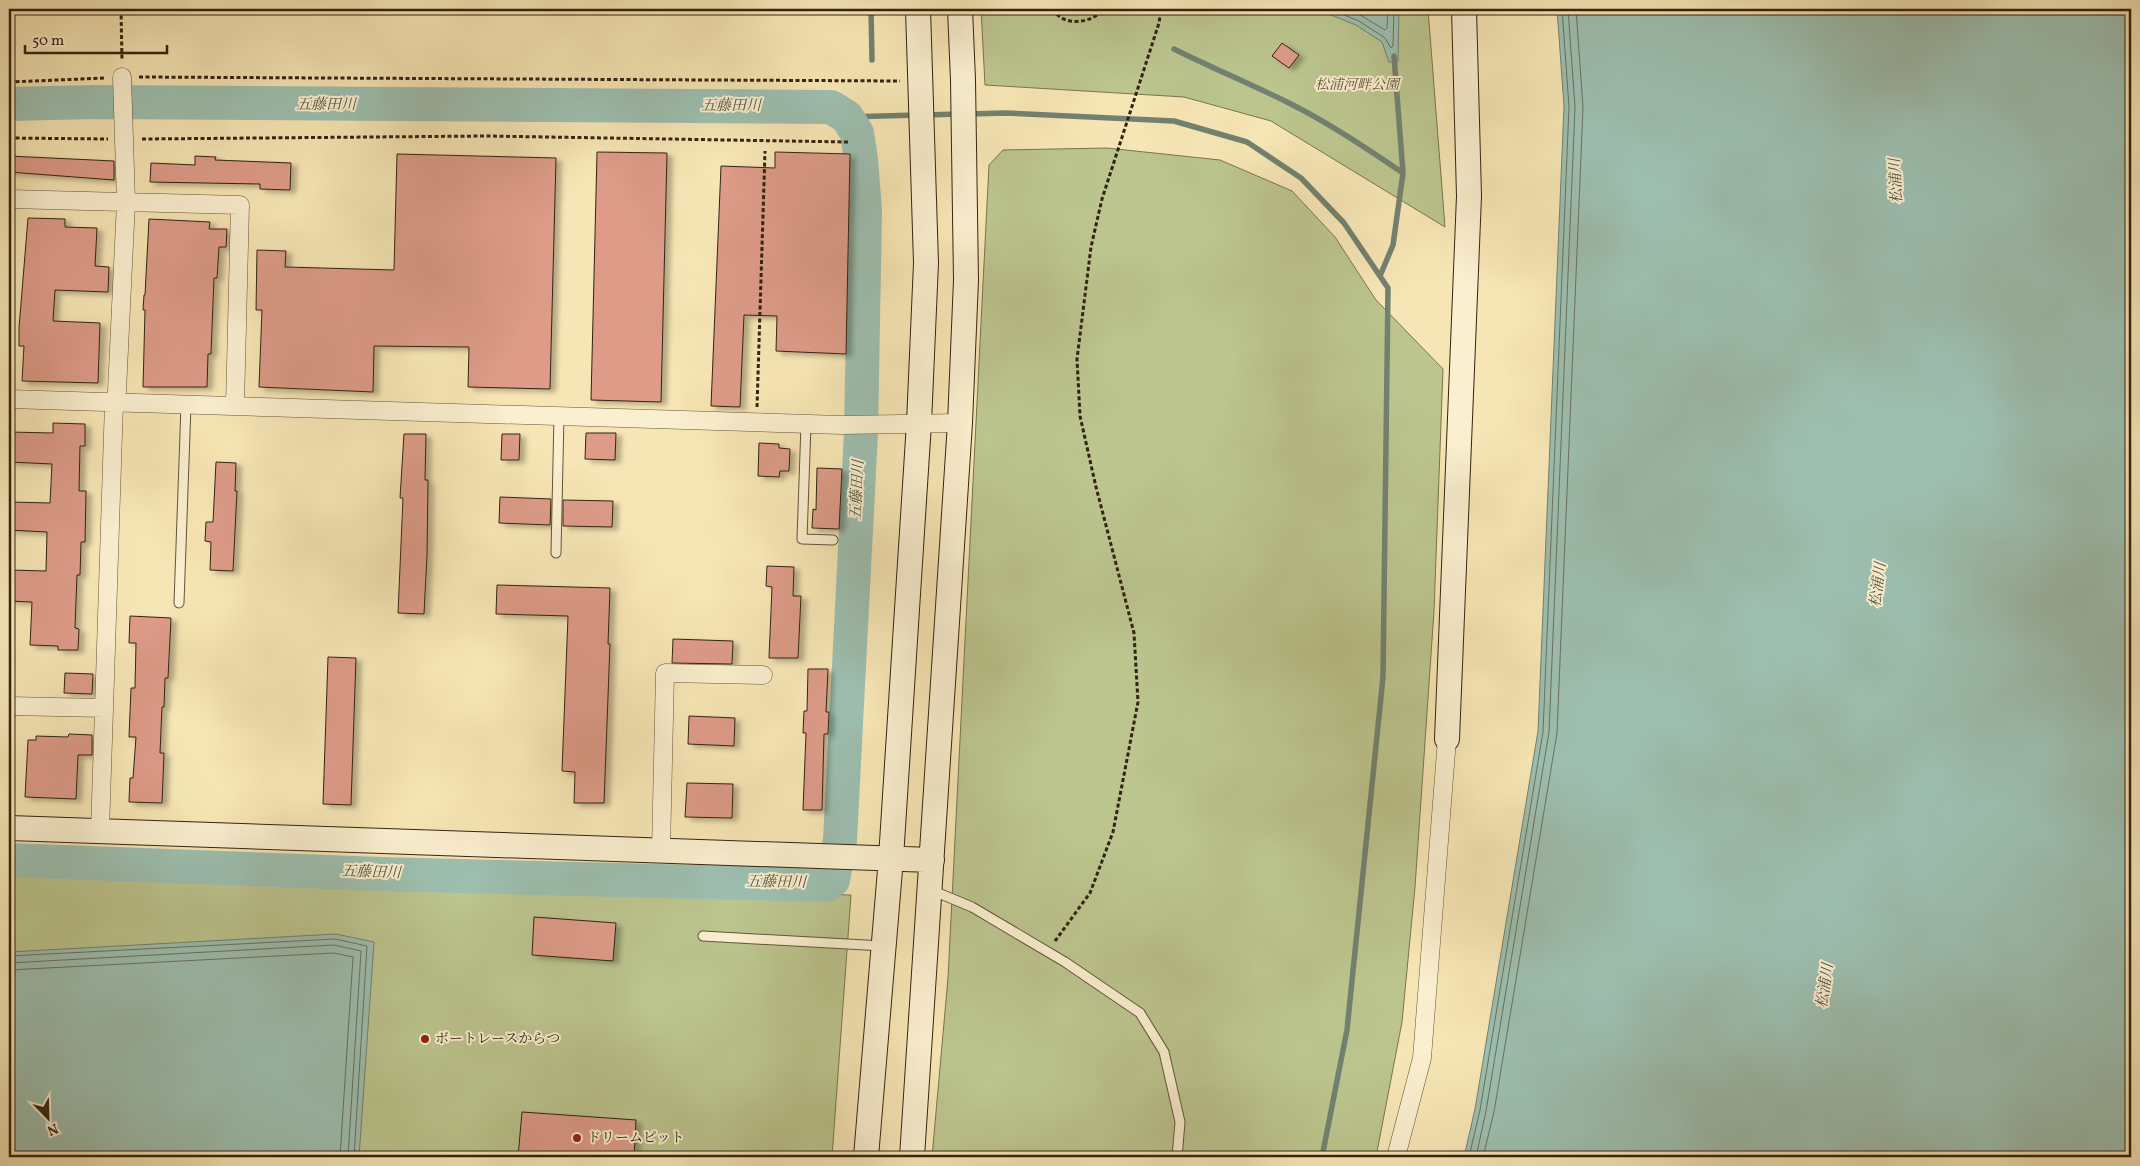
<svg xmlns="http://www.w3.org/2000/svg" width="2140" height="1166" viewBox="0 0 2140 1166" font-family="Vollkorn,'Noto Serif JP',serif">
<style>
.green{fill:#bcc58e;stroke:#777450}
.water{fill:#9dbfb0;stroke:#728170}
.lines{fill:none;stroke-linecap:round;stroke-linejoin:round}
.shore{stroke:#687160;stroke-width:1}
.stream{stroke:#728170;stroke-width:5.5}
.river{stroke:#9dbfb0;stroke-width:34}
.building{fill:#dd9b88;stroke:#322311;filter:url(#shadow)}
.lane-casing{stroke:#63543a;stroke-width:11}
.street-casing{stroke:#63543a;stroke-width:19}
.secondary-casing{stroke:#322311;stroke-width:26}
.path{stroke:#322311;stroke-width:3;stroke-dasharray:4 2.5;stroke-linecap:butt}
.lane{stroke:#faefcf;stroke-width:9}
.street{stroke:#faefcf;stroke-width:18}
.secondary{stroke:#faefcf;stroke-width:24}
.poi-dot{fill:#8f2418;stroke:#faefcf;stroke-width:2}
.labels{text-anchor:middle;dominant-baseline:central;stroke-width:4;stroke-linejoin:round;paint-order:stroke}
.park-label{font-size:14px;font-style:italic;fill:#5b5436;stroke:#faefcf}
.poi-label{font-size:14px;fill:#322311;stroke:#faefcf;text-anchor:start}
.water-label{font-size:15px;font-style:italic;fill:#525241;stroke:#faefcf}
</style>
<defs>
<filter id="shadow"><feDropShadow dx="5.5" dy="3" stdDeviation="2.5" flood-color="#0004"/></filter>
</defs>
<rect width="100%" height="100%" fill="#f7e6b5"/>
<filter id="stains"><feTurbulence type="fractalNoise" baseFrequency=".004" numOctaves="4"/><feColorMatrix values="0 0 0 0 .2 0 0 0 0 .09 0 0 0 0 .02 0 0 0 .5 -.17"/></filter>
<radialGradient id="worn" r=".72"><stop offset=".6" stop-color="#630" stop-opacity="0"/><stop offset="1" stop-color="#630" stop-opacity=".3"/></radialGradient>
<!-- green -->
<path class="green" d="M 981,9 L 1428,9 L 1445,227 L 1271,121 L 1184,97 L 985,85 Z
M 1107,148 L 1220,160 L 1292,191 L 1335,237 L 1376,300 L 1443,369 L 1434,611 L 1415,887 L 1402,1022 L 1376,1157 L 932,1157 L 948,978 L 989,165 L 1003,150 Z
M 9,871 L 851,895 L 832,1157 L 9,1157 Z"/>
<!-- water -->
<path class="water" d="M 1316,9 L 1399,9 L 1398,61 L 1389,62 L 1382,42 L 1356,25 Z
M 1557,9 L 2131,9 L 2131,1157 L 1464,1157 L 1475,1109 L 1538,731 L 1564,106 Z
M 336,934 L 374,942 L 359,1157 L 9,1157 L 9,952 Z"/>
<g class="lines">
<!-- shore -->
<path class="shore" d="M 1329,9 L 1359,21 L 1385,38 L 1391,48 L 1393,46 L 1394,9
M 1346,9 L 1362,16 L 1385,30 L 1387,28 L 1388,9
M 9,956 L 335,939 L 367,946 L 354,1157
M 9,963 L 334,945 L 361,951 L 348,1157
M 9,970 L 334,953 L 353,957 L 340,1157
M 1469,1157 L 1480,1110 L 1543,732 L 1569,107 L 1562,9
M 1476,1157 L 1486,1111 L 1549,732 L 1575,107 L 1568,9
M 1483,1157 L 1494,1112 L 1557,733 L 1583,107 L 1576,9"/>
<!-- stream -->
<path class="stream" d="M 871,9 L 872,60
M 1174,49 C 1212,68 1251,84 1289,103 C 1329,123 1366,148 1403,173
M 969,114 L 1006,113 L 1174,121 L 1247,142 L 1301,178 L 1344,223 L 1388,288 L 1383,677 L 1347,1030 L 1322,1157
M 927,115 L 957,114
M 847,117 L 917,115
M 1380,276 L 1393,245 L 1403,173 L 1394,56"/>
<!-- river -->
<path class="river" d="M 9,104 L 96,102 L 831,107 L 847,117 L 857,133 L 861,159 L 865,211 L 861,433 L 840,840 L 833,880 L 827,885 L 381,874 L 9,860"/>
</g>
<!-- building -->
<path class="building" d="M 1282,43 L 1299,55 L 1289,68 L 1272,56 Z
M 597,152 L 667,153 L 661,402 L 591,400 Z
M 775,152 L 850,154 L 846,354 L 776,351 L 777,316 L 744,315 L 740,407 L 711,406 L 721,166 L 775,168 Z
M 397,154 L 556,158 L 550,389 L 468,387 L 469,347 L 374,346 L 373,392 L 259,387 L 262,310 L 256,310 L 257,250 L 286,251 L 285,267 L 394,270 Z
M 9,156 L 114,161 L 114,180 L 9,172 Z
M 195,156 L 216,157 L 215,160 L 291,163 L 290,190 L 260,189 L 260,184 L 150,182 L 151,163 L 195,165 Z
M 28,218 L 65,219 L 65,227 L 97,228 L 95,266 L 109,267 L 108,292 L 55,290 L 53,321 L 100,323 L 98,383 L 22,381 L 24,346 L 19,346 L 19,328 Z
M 149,219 L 210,222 L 209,229 L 227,229 L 226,247 L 219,247 L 217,278 L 214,278 L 211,354 L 208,354 L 207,387 L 143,387 L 145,310 L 143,310 L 144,295 L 145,295 Z
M 53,423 L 85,424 L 85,446 L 80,446 L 79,491 L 86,491 L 85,542 L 81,542 L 80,575 L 77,575 L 75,628 L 79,629 L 78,650 L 58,650 L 58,646 L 30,645 L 32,602 L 9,601 L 9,570 L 46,571 L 47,532 L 9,530 L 9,502 L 50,503 L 52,464 L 9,462 L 9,432 L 53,433 Z
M 586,433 L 616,433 L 615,460 L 585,459 Z
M 404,434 L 426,434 L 425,480 L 428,480 L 427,555 L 424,614 L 398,613 L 403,498 L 400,498 Z
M 502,434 L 520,434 L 519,460 L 501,460 Z
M 759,443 L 779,444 L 779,448 L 790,449 L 789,471 L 780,471 L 779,477 L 758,476 Z
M 216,462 L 236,463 L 235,491 L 237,491 L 233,571 L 210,570 L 211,542 L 205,541 L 206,522 L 213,522 Z
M 817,468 L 842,469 L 839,529 L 812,528 L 813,509 L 816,510 Z
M 500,497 L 551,499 L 550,525 L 499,523 Z
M 563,500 L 613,501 L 612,527 L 563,526 Z
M 767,566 L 794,567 L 793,596 L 801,596 L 798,658 L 769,658 L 772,587 L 766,586 Z
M 497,585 L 610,588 L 608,644 L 610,644 L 604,803 L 574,803 L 575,772 L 562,771 L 568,616 L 496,614 Z
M 130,616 L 171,618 L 168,678 L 165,678 L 164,707 L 162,707 L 160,753 L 164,753 L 162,803 L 129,802 L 130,778 L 133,778 L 136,737 L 129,737 L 131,688 L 135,688 L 136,643 L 129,643 Z
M 673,639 L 733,641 L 732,664 L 672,663 Z
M 328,657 L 356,658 L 351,805 L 323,804 Z
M 808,669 L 828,669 L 826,712 L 829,712 L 828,734 L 824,734 L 822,810 L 803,810 L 806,733 L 803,733 L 804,711 L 807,711 Z
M 65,673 L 93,674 L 92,694 L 64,693 Z
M 689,716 L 735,718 L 734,746 L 688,744 Z
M 69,734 L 92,735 L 92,755 L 78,755 L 76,799 L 25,797 L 28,740 L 36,740 L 36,736 L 68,737 Z
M 687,783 L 733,784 L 732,818 L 685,817 Z
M 534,917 L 616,923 L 613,961 L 532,955 Z
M 522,1112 L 636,1120 L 634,1157 L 518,1157 Z"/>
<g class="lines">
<!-- lane casing -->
<g class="lane-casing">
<path id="lane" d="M 806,424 L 802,539 L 833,540
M 556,553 L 559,416
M 179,603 L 186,405
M 931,890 L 972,907 L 1065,962 L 1140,1013 L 1164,1052 L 1180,1122 L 1177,1157
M 703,936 L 883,946"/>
</g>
<!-- street casing -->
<g class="street-casing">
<path id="street" d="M 9,199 L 240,205 L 235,406
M 9,399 L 842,425 L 960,423
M 9,706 L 104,708
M 100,831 L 114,403 L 117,391 L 126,202 L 122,77
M 661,850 L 665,673 L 763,675
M 1396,1157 L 1422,1058 L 1447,739"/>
</g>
<!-- secondary casing -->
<g class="secondary-casing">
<path id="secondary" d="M 1447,739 L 1469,196 L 1464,9
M 9,828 L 932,860
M 866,1157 L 891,858 L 919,423 L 926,263 L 918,9
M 912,1157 L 960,423 L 966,280 L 963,80 L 960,9"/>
</g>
<!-- path -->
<path class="path" d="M 121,9 L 122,61
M 1053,9 C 1063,28 1093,23 1104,9
M 1196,9 L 1215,9
M 139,77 L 900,81
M 9,82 L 105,78
M 9,138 L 108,139
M 142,139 L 487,136 L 848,142
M 757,407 L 765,151
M 1055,941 L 1090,893 L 1113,832 L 1138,702 L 1134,633 L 1096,487 L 1080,416 L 1077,359 L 1091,247 L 1102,199 L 1159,23 L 1161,9"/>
<!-- lane -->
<use href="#lane" class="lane"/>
<!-- street -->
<use href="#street" class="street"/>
<!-- secondary -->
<use href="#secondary" class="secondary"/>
</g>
<!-- markers -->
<g class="poi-dot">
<circle cx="425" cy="1039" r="5"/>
<circle cx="577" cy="1138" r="5"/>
</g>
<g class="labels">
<!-- park labels -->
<g class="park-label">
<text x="1357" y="85">松浦河畔公園</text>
</g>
<!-- poi labels -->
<g class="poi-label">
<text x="435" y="1039">ボートレースからつ</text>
<text x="587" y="1138">ドリームピット</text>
</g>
<!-- water labels -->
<g class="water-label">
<text x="326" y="105">五藤田川</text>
<text x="731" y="106">五藤田川</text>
<text transform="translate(1897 181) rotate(-93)">松浦川</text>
<text transform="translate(858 490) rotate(-87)">五藤田川</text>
<text transform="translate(1879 585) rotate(-83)">松浦川</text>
<text transform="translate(371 873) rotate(2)">五藤田川</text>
<text transform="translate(776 883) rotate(1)">五藤田川</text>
<text transform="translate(1826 986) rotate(-82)">松浦川</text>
</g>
</g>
<!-- margin -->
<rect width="2140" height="1166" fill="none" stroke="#f7e6b5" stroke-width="30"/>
<rect x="10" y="10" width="2120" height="1146" fill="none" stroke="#322311" stroke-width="2.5"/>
<rect x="15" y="15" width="2110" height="1136" fill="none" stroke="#322311"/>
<!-- north arrow -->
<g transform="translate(48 1118) rotate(157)" stroke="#faefcf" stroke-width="4" paint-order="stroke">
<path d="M0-4L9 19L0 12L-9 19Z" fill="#322311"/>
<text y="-8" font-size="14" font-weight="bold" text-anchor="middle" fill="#322311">N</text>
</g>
<!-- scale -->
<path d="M25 45v8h142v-8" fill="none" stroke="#322311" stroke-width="2.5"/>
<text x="32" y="45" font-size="15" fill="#322311" stroke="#faefcf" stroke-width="4" paint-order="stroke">50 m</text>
<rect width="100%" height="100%" filter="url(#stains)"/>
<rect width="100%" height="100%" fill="url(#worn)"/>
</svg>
